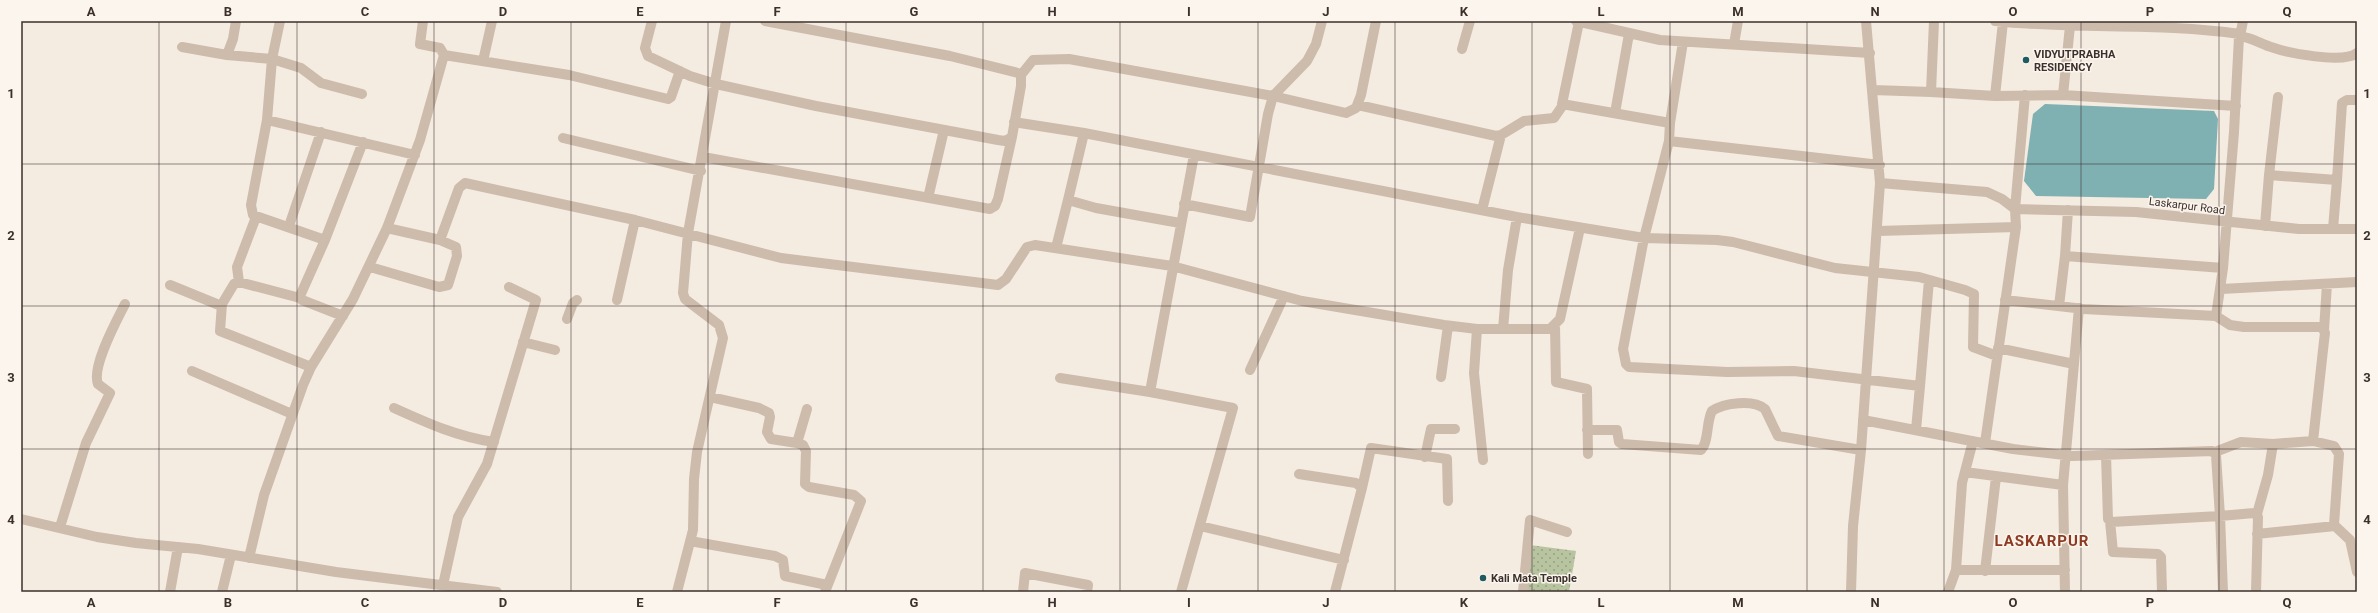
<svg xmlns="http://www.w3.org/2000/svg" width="2378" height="613" viewBox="0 0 2378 613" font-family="Roboto,sans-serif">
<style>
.park{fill:url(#park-dots)}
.water{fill:#7fb0b2}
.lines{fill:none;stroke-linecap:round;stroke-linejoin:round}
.minor{stroke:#cdbbac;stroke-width:10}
.grid{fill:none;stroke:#3b302b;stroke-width:1;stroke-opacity:0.55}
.poi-dot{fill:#1f5a5e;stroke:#fbf5ee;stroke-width:1.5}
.labels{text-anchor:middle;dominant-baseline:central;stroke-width:3;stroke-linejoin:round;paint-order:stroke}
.poi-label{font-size:11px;font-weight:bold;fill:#3b302b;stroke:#fbf5ee;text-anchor:start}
.street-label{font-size:11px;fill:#3b302b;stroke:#fbf5ee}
.district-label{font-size:15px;font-weight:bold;letter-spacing:1px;fill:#8c3b22;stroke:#fbf5ee}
.neatline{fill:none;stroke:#3b302b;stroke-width:1.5}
.grid-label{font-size:13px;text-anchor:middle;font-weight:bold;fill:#3b302b}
</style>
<defs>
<pattern id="park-dots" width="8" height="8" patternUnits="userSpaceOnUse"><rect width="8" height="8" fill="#b8c4a0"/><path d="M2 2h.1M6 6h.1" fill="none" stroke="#97a083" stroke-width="1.8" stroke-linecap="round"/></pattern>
</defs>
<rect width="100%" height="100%" fill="#f4ebe1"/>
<!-- park -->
<path class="park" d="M 1530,545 L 1576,551 L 1569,592 L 1527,592 Z"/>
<!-- water -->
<path class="water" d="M 2045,104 L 2214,111 L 2218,119 L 2214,189 L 2206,199 L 2036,196 L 2024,181 L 2033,114 Z"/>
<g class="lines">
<!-- minor -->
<path class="minor" d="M 652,21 L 645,48 L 648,56 L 690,76 L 716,84 L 816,106 L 998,140 L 1005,141 L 1012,137 L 1021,86 L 1021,75 L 1018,73 L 950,56 L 765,21
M 1576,21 L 1660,40 L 1870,53
M 1934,21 L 1931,92 L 1995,96 L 2063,95 L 2070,26
M 1995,21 C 2077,30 2159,22 2240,34
M 1579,22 L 1562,104 L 1670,123
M 2240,36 L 2243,21
M 1683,42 L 1670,123 L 1669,141 L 1880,165
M 1734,44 L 1738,21
M 182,47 L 227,55 L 272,59 L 301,68 L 321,83 L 362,94
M 1462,49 L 1470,21
M 227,55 L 233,39 L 236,21
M 444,55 L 569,75 L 668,99 L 671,97 L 680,71
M 483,61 L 492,21
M 1021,75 L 1033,60 L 1069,59 L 1273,96 L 1346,113 L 1356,108 L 1361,95 L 1376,21
M 1873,90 L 1931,92
M 2025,95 L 2015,209 L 2136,212 L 2299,229 L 2357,229
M 2063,95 L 2236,106
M 1995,96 L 2003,22
M 2278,97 L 2269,175 L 2337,180 L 2342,103 L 2347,100 L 2357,100
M 1358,105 L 1496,136 L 1501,135 L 1524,121 L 1554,118 L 1563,105
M 1615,113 L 1629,34
M 267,120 L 272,59 L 280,21
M 1014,122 L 1084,133 L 1517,217 L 1644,238 L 1717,240 L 1733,242 L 1835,268 L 1919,277 L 1965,290 L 1974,294 L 1973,347 L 1997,356
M 1084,133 L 1068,200 L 1096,208 L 1180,223
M 563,138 L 701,171
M 1669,141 L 1644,238 L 1623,349 L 1626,364 L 1629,367 L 1727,372 L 1794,371 L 1920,386 L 1929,280
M 363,142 L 325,240 L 253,215 L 251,205 L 267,120 L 415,155
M 703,157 L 990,209 L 995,206 L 998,199 L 1012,137
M 1880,183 L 1987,192 L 2002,199 L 2015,209 L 2016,227 L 1985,443
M 928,198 L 944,130
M 1184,204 L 1250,217 L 1268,114 L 1273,96 L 1307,61 L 1316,44 L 1322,21
M 1482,210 L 1501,135
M 2068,210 L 2065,256 L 2223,268
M 289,226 L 321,132
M 2265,226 L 2269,175
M 2333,229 L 2337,180
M 1878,231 L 2016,227
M 325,240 L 300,296 L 302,300 L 343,316
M 440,240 L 459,188 L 465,183 L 635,220 L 781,258 L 998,285 L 1006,279 L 1027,247 L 1035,245 L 1172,266 L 1302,301 L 1444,325 L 1477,329 L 1550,329 L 1560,319 L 1580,228
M 1056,248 L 1068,200
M 370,267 L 439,287 L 448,285 L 457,256 L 456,247 L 440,240 L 387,228
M 239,282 L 237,267 L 256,217
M 170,285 L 219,305 L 222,304 L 234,284 L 239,282 L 300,298
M 2221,289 L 2357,282
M 617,300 L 635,220
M 2005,300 L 2084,309 L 2216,316 L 2223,268 L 2234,132 L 2239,37 C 2247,35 2263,45 2271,47 C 2288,53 2343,64 2357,53
M 222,304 L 220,331 L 311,367
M 2059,306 L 2065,256
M 2216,316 L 2230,325 L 2244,327 L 2322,327 L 2325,333 L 2324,341 L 2313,441
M 567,319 L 573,303 L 577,300
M 1555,325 L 1556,382 L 1587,389 L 1588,454
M 1477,329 L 1474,373 L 1483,460
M 1503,329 L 1508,270 L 1517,217
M 2324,330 L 2327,284
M 523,342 L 555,350
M 1998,348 L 2074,364
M 1250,370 L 1284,296
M 192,371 L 292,414
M 1441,377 L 1448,326
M 1060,378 L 1150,392
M 710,397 L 759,408 L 769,413 L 770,417 L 767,432 L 771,439 L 797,443 L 807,409
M 394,408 C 427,423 458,437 494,442
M 1863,420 L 2013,449 L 2073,456 L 2212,451 L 2216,455 L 2220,516 L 2111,522 L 2108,519 L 2106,455
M 1587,430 L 1617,430 L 1619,442 L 1622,444 L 1701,450 C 1709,442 1706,422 1712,411 C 1724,403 1753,399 1765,409 L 1778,436 L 1861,450
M 1916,430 L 1920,386
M 797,443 L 803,445 L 806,451 L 805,484 L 809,487 L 854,495 L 861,501 L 825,592
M 2215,452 L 2241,442 L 2273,444
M 1425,457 L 1431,429 L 1455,429
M 1965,472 L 2063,485
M 1299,474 L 1356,483 L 1362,488 L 1335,592
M 1362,488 L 1371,448 L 1447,459 L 1448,501
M 2257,514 L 2268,475 L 2273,444 L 2313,441 L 2334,446 L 2339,454 L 2334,525 L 2350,540 L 2357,572
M 21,519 L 97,537 L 136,543 L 198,549 L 336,572 L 497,592
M 2110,521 L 2113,552 L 2158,554 L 2161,557 L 2162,592
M 1200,526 L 1344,560
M 60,527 L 86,443 L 110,393 L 98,384 C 91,367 117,320 125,304
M 2257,534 L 2335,526
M 690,541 L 775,556 L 783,560 L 785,576 L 827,585
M 249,558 L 264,495 L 303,385 L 311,367 L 353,299 L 387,228 L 420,140 L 444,55 L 440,48 L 420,44 L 423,21
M 1956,570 L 2065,570
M 1985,571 L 1996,477
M 443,585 L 458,517 L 487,464 L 536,300 L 509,287
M 170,592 L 178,547
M 222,592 L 231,555
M 677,592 L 693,530 L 694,479 L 697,452 L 723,338 L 719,325 L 685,299 L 683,293 L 688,233 L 726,21
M 1023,592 L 1025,573 L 1088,585 L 1087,592
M 1181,592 L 1233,408 L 1150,392 L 1194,155
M 1523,592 L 1530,520 L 1567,532
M 1851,592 L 1853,526 L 1861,450 L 1880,183 L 1866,21
M 1948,592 L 1956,570 L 1962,483 L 1973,441
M 2065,592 L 2063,485 L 2079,308
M 2223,592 L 2220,516 L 2254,513 L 2258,517 L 2256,592"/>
</g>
<!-- grid -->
<path class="grid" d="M 159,21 L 159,592M 297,21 L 297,592M 434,21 L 434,592M 571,21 L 571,592M 708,21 L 708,592M 846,21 L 846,592M 983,21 L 983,592M 1120,21 L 1120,592M 1258,21 L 1258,592M 1395,21 L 1395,592M 1532,21 L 1532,592M 1670,21 L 1670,592M 1807,21 L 1807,592M 1944,21 L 1944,592M 2081,21 L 2081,592M 2219,21 L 2219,592M 21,164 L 2357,164M 21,306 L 2357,306M 21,449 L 2357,449"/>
<!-- markers -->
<g class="poi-dot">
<circle cx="2026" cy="60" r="4"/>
<circle cx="1483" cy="578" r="4"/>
</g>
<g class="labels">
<!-- poi labels -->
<g class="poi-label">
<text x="2034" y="54">VIDYUTPRABHA<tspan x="2034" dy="13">RESIDENCY</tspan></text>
<text x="1491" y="578">Kali Mata Temple</text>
</g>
<!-- street labels -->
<g class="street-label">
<text transform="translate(2187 206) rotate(7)">Laskarpur Road</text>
</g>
<!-- district labels -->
<g class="district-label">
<text x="2042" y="541">LASKARPUR</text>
</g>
</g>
<!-- border -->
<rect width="2378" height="613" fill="none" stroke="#fbf5ee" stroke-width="44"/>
<rect x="22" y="22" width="2334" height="569" class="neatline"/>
<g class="grid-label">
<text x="91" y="16">A</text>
<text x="228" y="16">B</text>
<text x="365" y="16">C</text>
<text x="503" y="16">D</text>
<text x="640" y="16">E</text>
<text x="777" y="16">F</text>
<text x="914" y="16">G</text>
<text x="1052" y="16">H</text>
<text x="1189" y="16">I</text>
<text x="1326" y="16">J</text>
<text x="1464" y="16">K</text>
<text x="1601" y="16">L</text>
<text x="1738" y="16">M</text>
<text x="1875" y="16">N</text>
<text x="2013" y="16">O</text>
<text x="2150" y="16">P</text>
<text x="2287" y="16">Q</text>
<text x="11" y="98">1</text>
<text x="2367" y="98">1</text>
<text x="11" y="240">2</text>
<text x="2367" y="240">2</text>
<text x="11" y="382">3</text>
<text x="2367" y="382">3</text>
<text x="11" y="524">4</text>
<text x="2367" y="524">4</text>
<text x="91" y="607">A</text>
<text x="228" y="607">B</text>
<text x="365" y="607">C</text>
<text x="503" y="607">D</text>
<text x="640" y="607">E</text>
<text x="777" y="607">F</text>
<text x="914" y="607">G</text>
<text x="1052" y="607">H</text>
<text x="1189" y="607">I</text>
<text x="1326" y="607">J</text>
<text x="1464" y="607">K</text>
<text x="1601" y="607">L</text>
<text x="1738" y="607">M</text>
<text x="1875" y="607">N</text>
<text x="2013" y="607">O</text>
<text x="2150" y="607">P</text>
<text x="2287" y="607">Q</text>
</g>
</svg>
